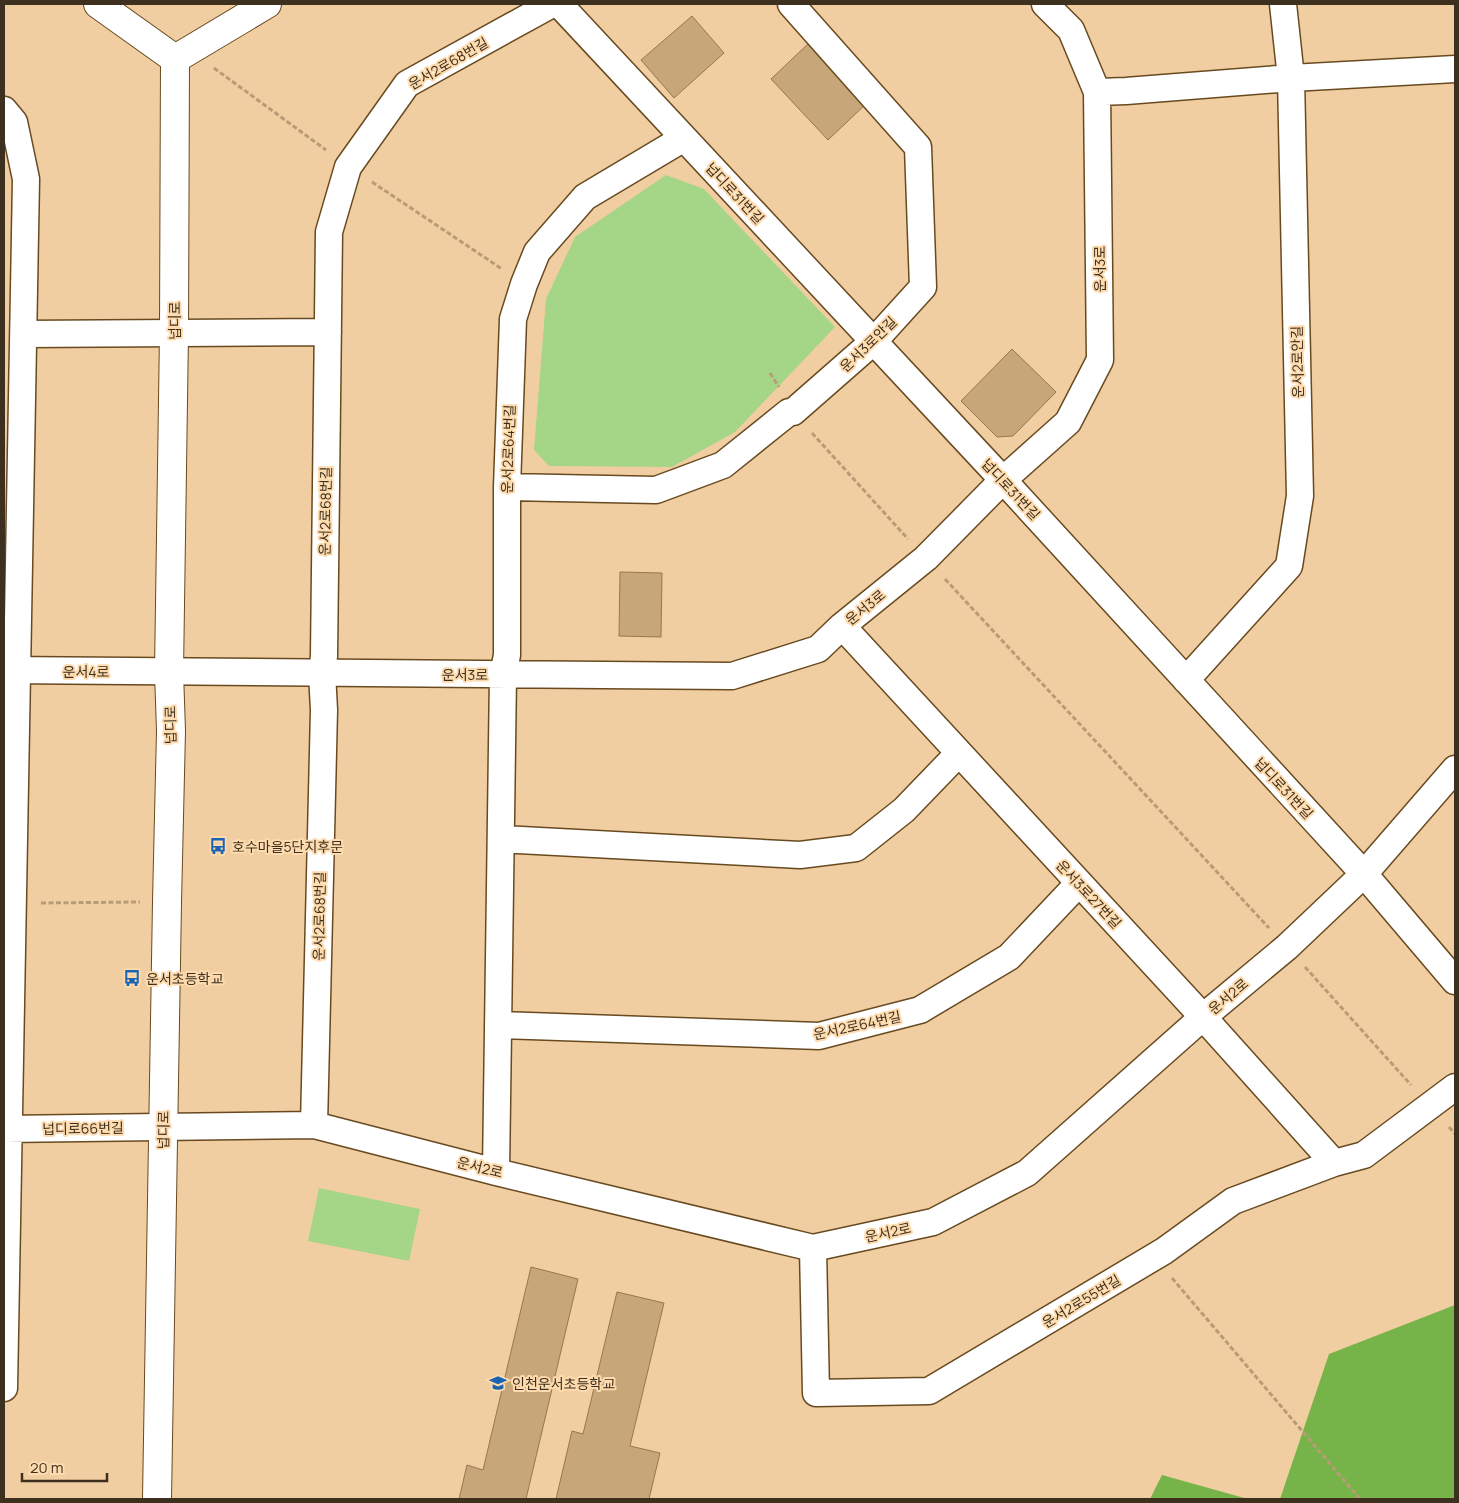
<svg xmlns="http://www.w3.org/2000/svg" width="1459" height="1503" viewBox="0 0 1459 1503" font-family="Manrope,'Noto Sans KR',sans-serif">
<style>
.green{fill:#a5d587}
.forest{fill:#76b449}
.building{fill:#c7a67a;stroke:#97774d}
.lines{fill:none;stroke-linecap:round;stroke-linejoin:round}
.street-casing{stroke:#684a20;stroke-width:29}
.secondary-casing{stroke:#684a20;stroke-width:30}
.path{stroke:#b89c77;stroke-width:3;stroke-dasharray:5 2.5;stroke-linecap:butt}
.street{stroke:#fff;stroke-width:26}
.secondary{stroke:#fff;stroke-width:28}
.labels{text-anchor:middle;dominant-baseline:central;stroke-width:4;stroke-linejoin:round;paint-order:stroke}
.street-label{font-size:14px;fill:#3e301e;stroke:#fedbae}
.poi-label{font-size:14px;fill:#3e301e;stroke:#fedbae;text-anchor:start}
</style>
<rect width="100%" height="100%" fill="#f1cea1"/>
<!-- green -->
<path class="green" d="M 666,175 L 704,189 L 835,327 L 735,432 L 672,467 L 549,466 L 534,450 L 546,299 L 575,237 Z
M 319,1188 L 420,1209 L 409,1261 L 308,1241 Z"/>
<!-- forest -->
<path class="forest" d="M 1455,1305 L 1455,1499 L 1280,1499 L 1329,1354 Z
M 1162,1475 L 1248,1499 L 1150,1499 Z"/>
<!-- building -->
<path class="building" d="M 692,16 L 724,53 L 674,98 L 641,60 Z
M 810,42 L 867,103 L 828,140 L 771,79 Z
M 1012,349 L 1056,392 L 1013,436 L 997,437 L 961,401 Z
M 620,572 L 662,573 L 661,637 L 619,636 Z
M 531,1267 L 578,1279 L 526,1499 L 459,1499 L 467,1465 L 483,1470 Z
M 617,1292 L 664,1303 L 630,1446 L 660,1453 L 649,1499 L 556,1499 L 572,1431 L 583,1434 Z"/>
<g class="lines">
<!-- street casing -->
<g class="street-casing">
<path id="street" d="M 559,4 L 1003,480 L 1364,874 L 1455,981
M 1097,92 L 1126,91 L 1291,78 L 1455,69
M 4,110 L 14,122 L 26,179 L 4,1388
M 24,334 L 328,332
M 507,487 L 656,490 L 723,465 L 789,412 L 793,412 L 874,341 L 923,287 L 918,147 L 791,4
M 842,626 L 1203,1017 L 1334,1163
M 4,670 L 732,676 L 818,649 L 842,626 L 926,558 L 1003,480 L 1068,422 L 1100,360 L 1097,92 L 1071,30 L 1045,4
M 1186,680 L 1289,566 L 1300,496 L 1291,78 L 1283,4
M 501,839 L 800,855 L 856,848 L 904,810 L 959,753
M 498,1025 L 819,1036 L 920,1010 L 1009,957 L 1079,883
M 314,1125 L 324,710 L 322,673 L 324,656 L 329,232 L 348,167 L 407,84 L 552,4
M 4,1129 L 314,1125 L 496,1172 L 813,1248 L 933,1222 L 1027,1173 L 1203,1017 L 1287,947 L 1364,874 L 1455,769
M 496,1172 L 503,675 L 507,655 L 507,487 L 513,319 L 524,284 L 537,252 L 585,197 L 684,138
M 813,1248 L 816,1393 L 929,1391 L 1164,1251 L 1233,1201 L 1334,1163 L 1364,1155 L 1455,1087"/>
</g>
<!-- secondary casing -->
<g class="secondary-casing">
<path id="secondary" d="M 98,4 L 175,59
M 157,1499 L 167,902 L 171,731 L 169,672 L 174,333 L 175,59 L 267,4"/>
</g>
<!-- path -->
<path class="path" d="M 214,68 L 326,150
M 372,182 L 502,269
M 770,373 L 779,387
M 812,433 L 908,539
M 945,579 L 1269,928
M 41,903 L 140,902
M 1305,967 L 1411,1085
M 1449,1127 L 1455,1134
M 1172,1278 L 1360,1499"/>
<!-- street -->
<use href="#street" class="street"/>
<!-- secondary -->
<use href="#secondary" class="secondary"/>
</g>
<!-- icons -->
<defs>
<g id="bus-bare" transform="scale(1.35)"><path d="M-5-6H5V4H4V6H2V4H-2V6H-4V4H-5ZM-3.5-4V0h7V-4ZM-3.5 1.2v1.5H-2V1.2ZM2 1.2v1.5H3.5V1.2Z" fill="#1a64b3" stroke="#fedbae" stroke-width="2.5" paint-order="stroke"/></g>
<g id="school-bare" transform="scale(1.35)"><path d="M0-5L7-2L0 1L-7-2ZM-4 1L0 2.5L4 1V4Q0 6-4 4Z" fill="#1a64b3" stroke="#fedbae" stroke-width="2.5" paint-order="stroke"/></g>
</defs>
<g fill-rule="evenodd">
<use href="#bus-bare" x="218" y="846"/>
<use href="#bus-bare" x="132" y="978"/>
<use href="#school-bare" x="498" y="1383"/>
</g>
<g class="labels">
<!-- street labels -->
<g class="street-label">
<text transform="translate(448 63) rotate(-30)">운서2로68번길</text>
<text transform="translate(735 193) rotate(47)">넙디로31번길</text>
<text transform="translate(1099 269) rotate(-90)">운서3로</text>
<text transform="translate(174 321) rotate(-90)">넙디로</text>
<text transform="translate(868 344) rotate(-44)">운서3로안길</text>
<text transform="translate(1297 362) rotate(-91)">운서2로안길</text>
<text transform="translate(508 449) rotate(-88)">운서2로64번길</text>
<text transform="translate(1011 489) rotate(47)">넙디로31번길</text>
<text transform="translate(325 511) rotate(-89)">운서2로68번길</text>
<text transform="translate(865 607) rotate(-39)">운서3로</text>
<text x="86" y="671">운서4로</text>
<text x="465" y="674">운서3로</text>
<text transform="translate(170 725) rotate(-91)">넙디로</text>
<text transform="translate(1284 788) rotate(47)">넙디로31번길</text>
<text transform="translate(1089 894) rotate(47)">운서3로27번길</text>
<text transform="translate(319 916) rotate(-89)">운서2로68번길</text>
<text transform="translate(1228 996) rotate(-40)">운서2로</text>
<text transform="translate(857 1025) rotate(-12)">운서2로64번길</text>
<text transform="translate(83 1128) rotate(-1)">넙디로66번길</text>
<text transform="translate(163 1130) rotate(-89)">넙디로</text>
<text transform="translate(480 1167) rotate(14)">운서2로</text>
<text transform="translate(888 1232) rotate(-12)">운서2로</text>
<text transform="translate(1081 1301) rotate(-31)">운서2로55번길</text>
</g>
<!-- poi labels -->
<g class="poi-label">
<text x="232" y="846">호수마을5단지후문</text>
<text x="146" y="978">운서초등학교</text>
<text x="512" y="1383">인천운서초등학교</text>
</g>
</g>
<!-- border -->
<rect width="1459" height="1503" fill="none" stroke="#3e301e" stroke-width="10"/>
<!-- scale -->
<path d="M22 1473v8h85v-8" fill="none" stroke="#3e301e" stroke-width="2.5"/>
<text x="30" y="1473" font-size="15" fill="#3e301e" stroke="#fedbae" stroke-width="4" paint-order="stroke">20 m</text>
</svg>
